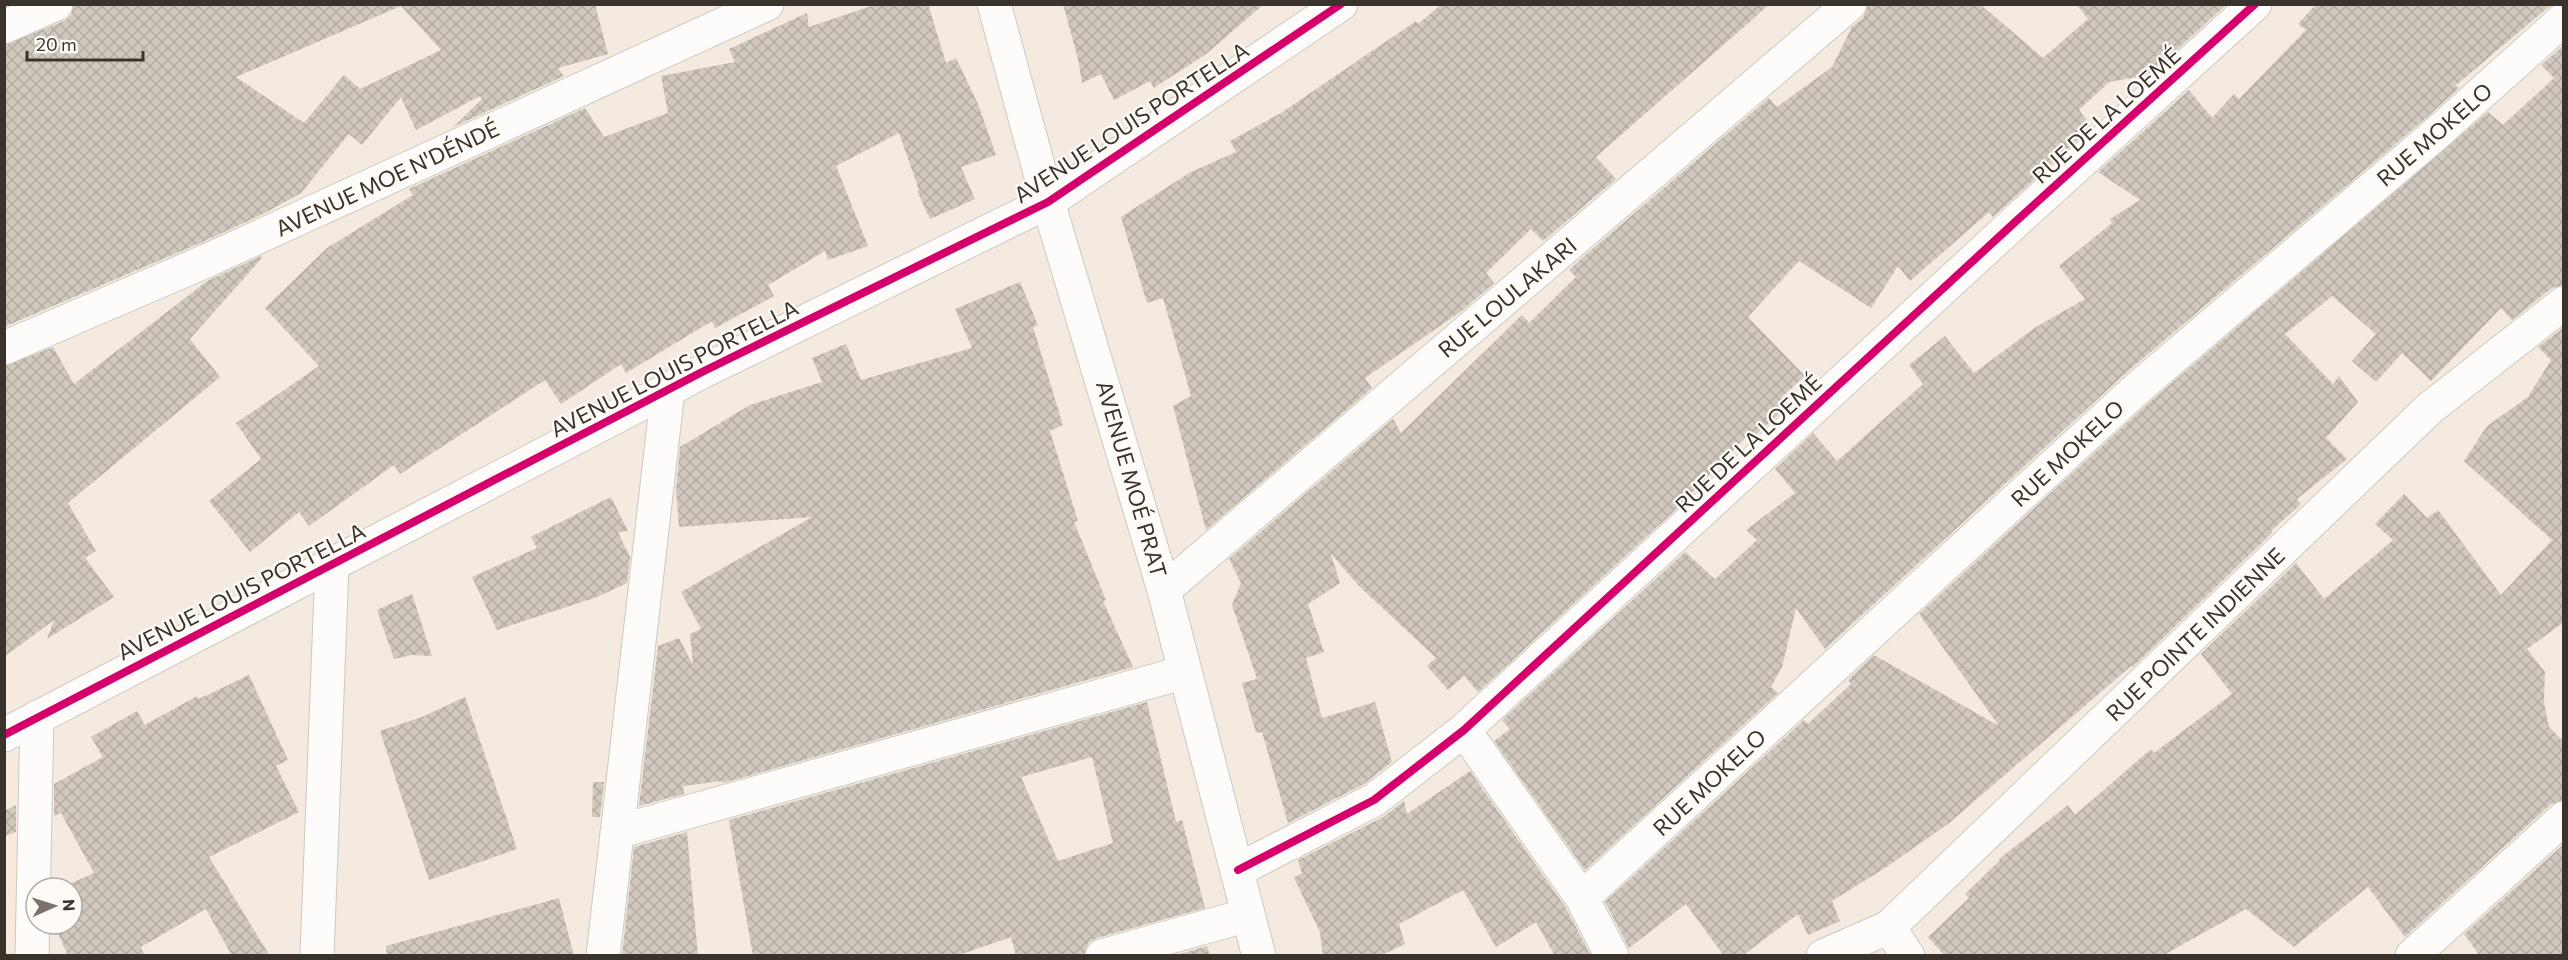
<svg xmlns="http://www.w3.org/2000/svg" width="2568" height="960" viewBox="0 0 2568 960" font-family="Commissioner,sans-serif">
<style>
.building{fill:url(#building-cross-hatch);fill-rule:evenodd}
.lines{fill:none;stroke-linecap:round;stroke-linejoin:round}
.street-casing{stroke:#cfc8bf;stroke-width:35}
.secondary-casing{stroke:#cfc8bf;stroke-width:35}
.street{stroke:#fdfcfa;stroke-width:33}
.secondary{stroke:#fdfcfa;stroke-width:33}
.cycleway-casing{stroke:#fefbf7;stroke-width:11}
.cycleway{stroke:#d6006c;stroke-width:8}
.labels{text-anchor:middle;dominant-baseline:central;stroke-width:4.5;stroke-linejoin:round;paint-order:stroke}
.street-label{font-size:22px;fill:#3a332c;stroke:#fefbf7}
</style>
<defs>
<pattern id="building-cross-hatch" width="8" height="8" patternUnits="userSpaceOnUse" patternTransform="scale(1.5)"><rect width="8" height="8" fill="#d1c8be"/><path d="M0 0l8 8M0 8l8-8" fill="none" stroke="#b4aca3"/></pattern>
</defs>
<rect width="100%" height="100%" fill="#f4eae0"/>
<!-- building -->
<path class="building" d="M 74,4 L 595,4 L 608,54 L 558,68 L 564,76 L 453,127 L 482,99 L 480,96 L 416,130 L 401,97 L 362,145 L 349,134 L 301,193 L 265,213 L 198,244 L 4,327 L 4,45 L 64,21 L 71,15 ZM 401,6 L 441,50 L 360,89 L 344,75 L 304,123 L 236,77 Z
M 877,4 L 928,4 L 946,63 L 956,58 L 978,104 L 996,155 L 961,167 L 975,199 L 930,219 L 917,191 L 919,190 L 899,133 L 836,166 L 868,246 L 828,260 L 825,251 L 768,285 L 774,296 L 715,328 L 712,321 L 626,373 L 621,364 L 561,404 L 545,380 L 400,474 L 394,465 L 309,526 L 299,512 L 250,552 L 209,501 L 261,459 L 236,423 L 319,366 L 265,308 L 327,248 L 413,195 L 409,189 L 585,108 L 604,137 L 668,113 L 661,76 L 735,62 L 729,49 L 807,13 L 809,27 Z
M 1063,4 L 1264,4 L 1206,54 L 1154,88 L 1150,81 L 1114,100 L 1101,74 L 1082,83 L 1078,59 Z
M 1442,4 L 1770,4 L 1596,157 L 1616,179 L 1543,241 L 1531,229 L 1486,273 L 1494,283 L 1463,310 L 1365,378 L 1372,388 L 1206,530 L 1173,406 L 1191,396 L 1163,298 L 1147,303 L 1121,217 L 1189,173 L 1236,152 L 1230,141 L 1281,113 L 1416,21 L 1418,24 Z
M 1868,4 L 1980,4 L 2043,58 L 2088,19 L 2076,4 L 2227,4 L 2149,75 L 2109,82 L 2079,110 L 2092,127 L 1993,217 L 1989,212 L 1910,281 L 1898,266 L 1871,308 L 1799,261 L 1748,317 L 1805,376 L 1782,397 L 1789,405 L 1750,440 L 1747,436 L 1671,514 L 1478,692 L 1464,676 L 1448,690 L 1427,666 L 1436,658 L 1359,586 L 1331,554 L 1340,583 L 1308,604 L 1324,652 L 1306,658 L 1322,718 L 1375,702 L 1392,762 L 1364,784 L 1288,823 L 1262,732 L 1256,733 L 1242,683 L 1257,679 L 1232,605 L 1241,583 L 1229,559 L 1393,419 L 1401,433 L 1522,315 L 1529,323 L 1576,277 L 1569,270 L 1582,258 L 1769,98 L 1777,107 L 1832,67 L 1852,27 L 1863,18 Z
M 2316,4 L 2552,4 L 2455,86 L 2459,88 L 2426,118 L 2127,372 L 1825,649 L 1796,608 L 1782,667 L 1771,687 L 1778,693 L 1585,870 L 1494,741 L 1510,729 L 1502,720 L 1685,552 L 1715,579 L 1757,540 L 1746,530 L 1795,493 L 1775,469 L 1813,433 L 1837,461 L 1923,384 L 1909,365 L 1945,336 L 1974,373 L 2036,327 L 2085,299 L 2059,266 L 2112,223 L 2110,219 L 2140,200 L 2098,172 L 2189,90 L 2212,118 L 2234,94 L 2239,99 L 2306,30 L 2298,24 Z
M 2564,45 L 2564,285 L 2552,288 L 2512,320 L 2501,308 L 2431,381 L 2402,353 L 2376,382 L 2352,361 L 2376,334 L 2332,296 L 2285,334 L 2333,384 L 2339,376 L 2358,402 L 2326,438 L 2347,459 L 2297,499 L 2301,504 L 2271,531 L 2272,533 L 2133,667 L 2131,666 L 1948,824 L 1885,868 L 1832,901 L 1840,921 L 1808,935 L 1798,914 L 1742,956 L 1724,956 L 1686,904 L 1629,948 L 1605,902 L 1804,720 L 1808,724 L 1851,684 L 1848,680 L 1874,655 L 1999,726 L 1919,614 L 2152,400 L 2488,112 L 2503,125 L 2554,78 L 2541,65 Z
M 261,256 L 262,258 L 190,339 L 220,377 L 68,503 L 96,551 L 85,558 L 114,597 L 47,639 L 54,620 L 4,657 L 4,366 L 53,347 L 74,384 L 207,281 Z
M 1020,282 L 1038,325 L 1033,327 L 1063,425 L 1050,431 L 1078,521 L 1074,522 L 1106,600 L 1103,601 L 1133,667 L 723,783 L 722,781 L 683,786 L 684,794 L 639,806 L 658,646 L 679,638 L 693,665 L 690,634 L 701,629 L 681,592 L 812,517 L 679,527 L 676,489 L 680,447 L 750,405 L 822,382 L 812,358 L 846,344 L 861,380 L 972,348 L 955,309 Z
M 2564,327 L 2564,622 L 2527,649 L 2545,672 L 2544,703 L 2549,727 L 2564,742 L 2564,800 L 2551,804 L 2405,937 L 2368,887 L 2294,947 L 2246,909 L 2162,956 L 1945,956 L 1928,937 L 1969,898 L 1965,894 L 2000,860 L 1999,859 L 2068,805 L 2075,815 L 2151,749 L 2154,753 L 2232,694 L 2201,654 L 2296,563 L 2324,599 L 2393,540 L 2375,524 L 2404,494 L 2427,518 L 2438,510 L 2501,595 L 2552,540 L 2464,461 L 2487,426 L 2528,397 L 2551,360 L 2538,347 Z
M 611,497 L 628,531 L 618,532 L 630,557 L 627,583 L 597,597 L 497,630 L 472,577 L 537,548 L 531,537 Z
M 412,594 L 432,656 L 412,655 L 394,659 L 377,610 Z
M 249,675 L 288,760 L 276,766 L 299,812 L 209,857 L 270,956 L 232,956 L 206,909 L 141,947 L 145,956 L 68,956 L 54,924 L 72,924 L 72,888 L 60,888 L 94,873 L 61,813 L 54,816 L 54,784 L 103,757 L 91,737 L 137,711 L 145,725 L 197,696 L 199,699 Z
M 465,697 L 517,849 L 429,880 L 380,731 L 422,717 Z
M 1147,702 L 1176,822 L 1182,820 L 1205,908 L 1097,938 L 1088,943 L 1084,956 L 1016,956 L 1011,937 L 956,956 L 753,956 L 729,820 ZM 1092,757 L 1113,843 L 1058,861 L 1021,777 Z
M 1470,771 L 1566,908 L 1591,956 L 1555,956 L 1536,922 L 1496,947 L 1463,890 L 1399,924 L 1405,944 L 1379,956 L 1323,956 L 1320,932 L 1294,878 L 1302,873 L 1298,860 L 1383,817 L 1404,801 L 1407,814 Z
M 593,782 L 604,782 L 600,817 L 592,817 Z
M 16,805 L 16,832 L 4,836 L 4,811 Z
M 687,832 L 698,956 L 622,956 L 634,847 Z
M 2564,844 L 2564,956 L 2480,956 L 2464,934 Z
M 559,898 L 574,956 L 387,956 L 386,946 Z
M 1207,946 L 1210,956 L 1173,956 Z"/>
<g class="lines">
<!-- street casing -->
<g class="street-casing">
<path id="street" d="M 4,27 L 56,4
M 4,348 L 206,261 L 767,4
M 1164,590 L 1850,4
M 1464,730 L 1582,898 L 1612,956
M 4,735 L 702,372 L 1048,202 L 1341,4
M 617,832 L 1185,672
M 1238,870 L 1374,800 L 1464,730 L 2014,223 L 2255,4
M 1582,898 L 2140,386 L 2438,132 L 2564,19
M 1889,927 L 1908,956
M 32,956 L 37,717
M 317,956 L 332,564
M 603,956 L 668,390
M 1102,956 L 1248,915
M 1823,956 L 1889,927 L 2430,408 L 2564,303
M 2412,956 L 2564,818"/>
</g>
<!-- secondary casing -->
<g class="secondary-casing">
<path id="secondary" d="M 994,4 L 1048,202 L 1164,590 L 1259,956"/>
</g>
<!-- street -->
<use href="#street" class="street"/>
<!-- secondary -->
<use href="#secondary" class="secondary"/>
<!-- cycleway casing -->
<g class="cycleway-casing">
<path id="cycleway" d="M 4,735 L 702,372 L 1048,202 L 1341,4
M 1238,870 L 1374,800 L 1464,730 L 2014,223 L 2255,4"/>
</g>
<!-- cycleway -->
<use href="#cycleway" class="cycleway"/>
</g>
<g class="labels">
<!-- street labels -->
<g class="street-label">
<text transform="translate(2106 115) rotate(-42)">RUE DE LA LOEMÉ</text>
<text transform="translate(1131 122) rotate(-33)">AVENUE LOUIS PORTELLA</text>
<text transform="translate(2434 134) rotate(-41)">RUE MOKELO</text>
<text transform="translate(387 178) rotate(-25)">AVENUE MOE N'DÉNDÉ</text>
<text transform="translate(1507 297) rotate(-40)">RUE LOULAKARI</text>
<text transform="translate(674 368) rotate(-27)">AVENUE LOUIS PORTELLA</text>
<text transform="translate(1748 443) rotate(-43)">RUE DE LA LOEMÉ</text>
<text transform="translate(2067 453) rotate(-43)">RUE MOKELO</text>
<text transform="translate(1132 479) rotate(74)">AVENUE MOÉ PRAT</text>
<text transform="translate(241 591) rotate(-27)">AVENUE LOUIS PORTELLA</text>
<text transform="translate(2195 634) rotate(-44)">RUE POINTE INDIENNE</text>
<text transform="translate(1709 782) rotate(-43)">RUE MOKELO</text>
</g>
</g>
<!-- border -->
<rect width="2568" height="960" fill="none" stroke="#3a332c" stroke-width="12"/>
<!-- north arrow -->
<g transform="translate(54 906) rotate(87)"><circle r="28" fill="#fefbf7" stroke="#b0aba6" stroke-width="1.5"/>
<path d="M0-4.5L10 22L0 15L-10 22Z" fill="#7b736b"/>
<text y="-9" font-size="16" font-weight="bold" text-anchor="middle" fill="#3a332c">N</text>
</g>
<!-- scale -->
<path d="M27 51v9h116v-9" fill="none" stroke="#3a332c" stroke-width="3"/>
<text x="36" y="51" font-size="18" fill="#3a332c" stroke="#fefbf7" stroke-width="4.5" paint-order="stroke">20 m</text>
</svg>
